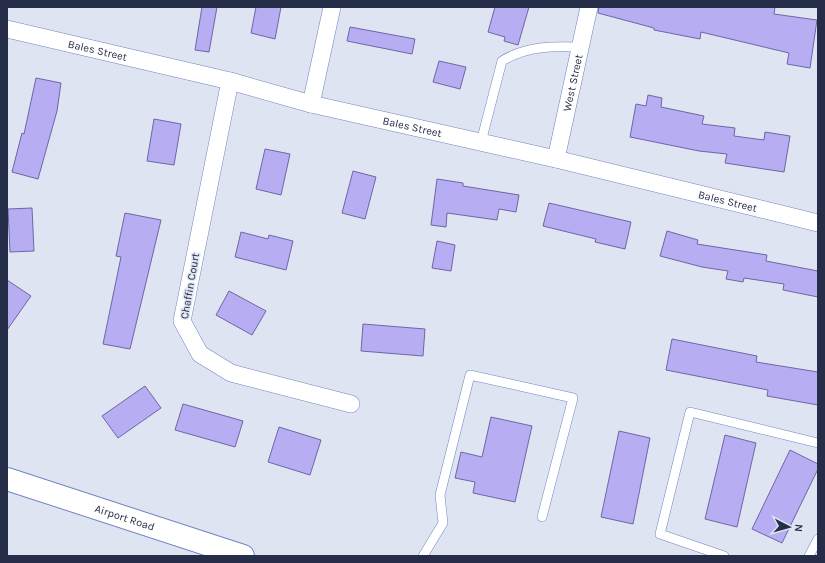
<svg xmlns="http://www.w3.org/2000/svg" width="825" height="563" viewBox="0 0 825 563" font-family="Karla,sans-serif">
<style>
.building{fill:#b7adf3;stroke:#6f65a5}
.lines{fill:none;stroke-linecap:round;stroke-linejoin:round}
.lane-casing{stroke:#7084c3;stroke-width:10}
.street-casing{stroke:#7084c3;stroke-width:18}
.highway-casing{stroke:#7084c3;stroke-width:24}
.lane{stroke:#fff;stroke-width:9}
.street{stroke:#fff;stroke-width:17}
.highway{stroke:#fff;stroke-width:22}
.labels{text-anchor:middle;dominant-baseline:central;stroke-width:3;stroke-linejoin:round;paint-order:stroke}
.street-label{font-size:11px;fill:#252d48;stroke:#dfe4f2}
</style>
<rect width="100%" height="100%" fill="#dfe4f2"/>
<!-- building -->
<path class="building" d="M 202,7 L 217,7 L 209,52 L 195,50 Z
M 256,7 L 281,7 L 275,39 L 251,33 Z
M 495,7 L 529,7 L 518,45 L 504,41 L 505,37 L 488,32 Z
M 599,7 L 775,7 L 774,14 L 817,20 L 810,68 L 787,64 L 789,53 L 701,32 L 700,39 L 654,30 L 654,28 L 598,13 Z
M 350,27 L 415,39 L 412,54 L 347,41 Z
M 439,61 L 466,67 L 460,89 L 433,82 Z
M 36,78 L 61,83 L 57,111 L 38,179 L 12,172 L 22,133 L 24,134 Z
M 648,95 L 662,98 L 661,107 L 704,116 L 702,124 L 735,128 L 734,136 L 764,140 L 765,132 L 790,136 L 784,172 L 725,163 L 727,154 L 699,151 L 630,137 L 636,104 L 646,106 Z
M 154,119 L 181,124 L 174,165 L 147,161 Z
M 265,149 L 290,154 L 281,195 L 256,189 Z
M 353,171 L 376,177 L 365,219 L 342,213 Z
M 437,179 L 463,183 L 463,186 L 519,195 L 516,212 L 499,209 L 497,220 L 447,213 L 446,227 L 431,225 Z
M 549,203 L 631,222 L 625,249 L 595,242 L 596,239 L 543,226 Z
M 32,208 L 34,251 L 10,252 L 8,209 Z
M 125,213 L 161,220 L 130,349 L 103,344 L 121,257 L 116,256 Z
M 667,231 L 698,240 L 697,244 L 767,255 L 766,261 L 818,271 L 818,297 L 783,290 L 784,284 L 744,278 L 743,282 L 726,279 L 728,271 L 702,267 L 660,256 Z
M 241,232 L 268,239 L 269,235 L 293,241 L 286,270 L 235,257 Z
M 437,241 L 455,245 L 451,271 L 432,268 Z
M 7,280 L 31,296 L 7,330 Z
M 229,291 L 266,311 L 252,335 L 216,315 Z
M 363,324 L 425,329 L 423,356 L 361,351 Z
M 672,339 L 757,356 L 756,362 L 818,372 L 818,405 L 767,396 L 768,390 L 666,370 Z
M 145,386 L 161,408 L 118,438 L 102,416 Z
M 183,404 L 243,421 L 235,447 L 175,430 Z
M 491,417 L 532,426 L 515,502 L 473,493 L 475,482 L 455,478 L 461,452 L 482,457 Z
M 279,427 L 321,440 L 310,475 L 268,462 Z
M 619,431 L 650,438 L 633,524 L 601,517 Z
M 725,435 L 756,443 L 737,527 L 705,519 Z
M 790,450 L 818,464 L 818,469 L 782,543 L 752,529 Z"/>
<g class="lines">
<!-- lane casing -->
<g class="lane-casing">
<path id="lane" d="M 481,142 L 502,61 C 526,46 553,46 580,47
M 423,556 L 443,523 L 440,495 L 470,375 L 573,398 L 542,517
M 724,556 L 660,534 L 690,412 L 818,443
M 809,556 L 818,539"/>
</g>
<!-- street casing -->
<g class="street-casing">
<g id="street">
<path id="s1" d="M 7,29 L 230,81 L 311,104 L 556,159 L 818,223"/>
<path d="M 230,81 L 182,321 L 200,354 L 231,373 L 351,404"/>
<path d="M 311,104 L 332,7"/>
<path id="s2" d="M 556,159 L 589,7"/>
</g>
</g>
<!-- highway casing -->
<g class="highway-casing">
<g id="highway">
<path id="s3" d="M 7,479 L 243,556"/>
</g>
</g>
<!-- lane -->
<use href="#lane" class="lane"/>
<!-- street -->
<use href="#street" class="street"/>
<!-- highway -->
<use href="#highway" class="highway"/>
</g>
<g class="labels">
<!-- street labels -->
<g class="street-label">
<text stroke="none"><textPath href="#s1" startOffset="93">Bales Street</textPath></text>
<text stroke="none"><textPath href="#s2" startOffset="78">West Street</textPath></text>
<text stroke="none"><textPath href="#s1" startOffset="417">Bales Street</textPath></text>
<text stroke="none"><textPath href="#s1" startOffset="741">Bales Street</textPath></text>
<text transform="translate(190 286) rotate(-80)">Chaffin Court</text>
<text stroke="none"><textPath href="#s3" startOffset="124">Airport Road</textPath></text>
</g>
</g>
<!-- border -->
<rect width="825" height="563" fill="none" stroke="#252d48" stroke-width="16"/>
<!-- north arrow -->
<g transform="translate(789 527) rotate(96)" stroke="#dfe4f2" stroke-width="3" paint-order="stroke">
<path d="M0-3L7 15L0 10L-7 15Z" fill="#252d48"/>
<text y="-6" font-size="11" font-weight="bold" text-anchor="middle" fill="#252d48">N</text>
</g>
</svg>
